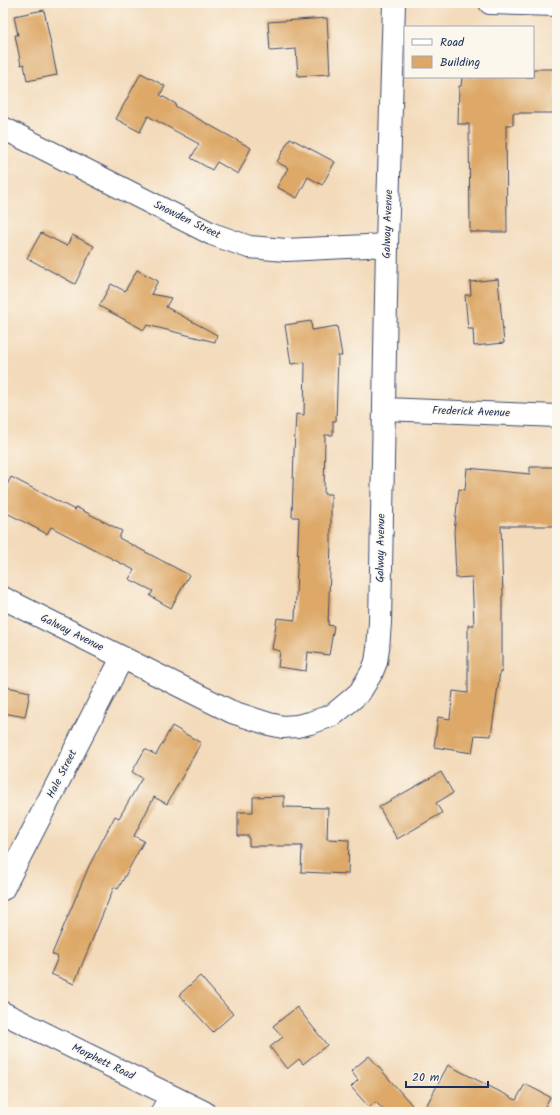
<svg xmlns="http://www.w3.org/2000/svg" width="560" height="1115" viewBox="0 0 560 1115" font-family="Kalam,sans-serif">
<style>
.building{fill:#dda867}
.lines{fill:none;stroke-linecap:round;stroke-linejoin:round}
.minor-casing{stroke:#3b496c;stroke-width:24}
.major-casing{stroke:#3b496c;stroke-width:24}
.minor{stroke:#fff;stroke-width:22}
.major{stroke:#fff;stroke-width:22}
.labels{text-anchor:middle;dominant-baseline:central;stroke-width:3;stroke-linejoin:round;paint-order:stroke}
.street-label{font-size:11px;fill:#1b2f5e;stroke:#fbf7ec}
</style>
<rect width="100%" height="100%" fill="#fbf7ec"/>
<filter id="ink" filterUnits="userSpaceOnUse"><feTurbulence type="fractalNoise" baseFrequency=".025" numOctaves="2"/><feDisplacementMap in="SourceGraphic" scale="8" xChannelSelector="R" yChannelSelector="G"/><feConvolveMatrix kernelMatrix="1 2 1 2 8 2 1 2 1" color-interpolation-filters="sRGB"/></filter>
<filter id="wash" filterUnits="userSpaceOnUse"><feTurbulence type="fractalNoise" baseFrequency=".012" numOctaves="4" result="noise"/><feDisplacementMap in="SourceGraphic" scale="16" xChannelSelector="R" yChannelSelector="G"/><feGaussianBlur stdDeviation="0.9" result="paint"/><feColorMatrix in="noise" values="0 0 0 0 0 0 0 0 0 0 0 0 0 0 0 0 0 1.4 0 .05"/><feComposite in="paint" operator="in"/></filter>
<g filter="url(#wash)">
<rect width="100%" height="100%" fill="#f3daba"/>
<g id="blocks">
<!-- building -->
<path class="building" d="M 44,10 L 57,75 L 27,81 L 24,64 L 21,65 L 15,35 L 18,35 L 14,16 Z
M 327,18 L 330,74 L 298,76 L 296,49 L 270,51 L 268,22 Z
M 533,69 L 555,69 L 554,113 L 513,113 L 513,125 L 506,125 L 507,232 L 470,232 L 469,124 L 458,124 L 459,86 L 461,86 L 462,77 L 533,77 Z
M 141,73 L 165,86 L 160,95 L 176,104 L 175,106 L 251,148 L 238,174 L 217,162 L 212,170 L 191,158 L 199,144 L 148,116 L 140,132 L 116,119 Z
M 290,138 L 335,162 L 322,185 L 308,177 L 297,198 L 277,187 L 288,168 L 277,162 Z
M 41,233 L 67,246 L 72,235 L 94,246 L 75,284 L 27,258 Z
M 137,270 L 158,281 L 151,294 L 171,298 L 166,307 L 217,335 L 215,342 L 147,325 L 144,330 L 99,306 L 111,284 L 125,291 Z
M 498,279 L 504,343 L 474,346 L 473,329 L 468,329 L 465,295 L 471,295 L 470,282 Z
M 311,321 L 312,330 L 337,326 L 342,356 L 338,356 L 336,421 L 333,421 L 333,435 L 325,435 L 324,494 L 331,494 L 331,543 L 328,625 L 334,626 L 329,655 L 308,652 L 306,671 L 278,667 L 280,651 L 272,649 L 277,618 L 295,620 L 299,517 L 292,517 L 294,452 L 296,414 L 304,415 L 305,362 L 291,364 L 285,325 Z
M 530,467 L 557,467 L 557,526 L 501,526 L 503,596 L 502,596 L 502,672 L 500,672 L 491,736 L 475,735 L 472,753 L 434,747 L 438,717 L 450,719 L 453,691 L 468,693 L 468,625 L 474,625 L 472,577 L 456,578 L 454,531 L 459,489 L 465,490 L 467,468 L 530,474 Z
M 11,477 L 75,510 L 76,507 L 122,531 L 119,538 L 189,575 L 171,608 L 150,596 L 153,591 L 129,579 L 134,570 L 51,527 L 47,534 L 3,511 L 3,493 Z
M 3,686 L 30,692 L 25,717 L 3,713 Z
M 172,726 L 201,743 L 167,804 L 154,797 L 134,836 L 144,841 L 118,889 L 114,887 L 74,984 L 51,974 L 58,957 L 52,954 L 89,866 L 115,816 L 119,818 L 142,778 L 132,772 L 145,749 L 156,755 Z
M 441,772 L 453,793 L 436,803 L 442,813 L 397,839 L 379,807 Z
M 284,796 L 284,807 L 328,808 L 327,839 L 349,840 L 348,874 L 301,872 L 302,846 L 249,846 L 249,836 L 238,836 L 238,812 L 253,812 L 253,797 Z
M 200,976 L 233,1014 L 213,1032 L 179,995 Z
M 297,1007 L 327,1045 L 303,1064 L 299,1059 L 287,1069 L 270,1047 L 283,1037 L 273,1026 Z
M 369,1056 L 418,1112 L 385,1112 L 376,1102 L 369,1107 L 351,1087 L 358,1080 L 351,1071 Z
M 448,1065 L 516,1100 L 525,1084 L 550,1097 L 542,1112 L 423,1112 Z"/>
</g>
</g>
<g filter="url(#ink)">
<use href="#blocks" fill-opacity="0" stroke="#3b496c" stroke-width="1"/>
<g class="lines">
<!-- minor casing -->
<g class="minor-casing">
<path id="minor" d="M 490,3 L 557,5
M 3,128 L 212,234 L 249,247 L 286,250 L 387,245
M 384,409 L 557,416
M 3,598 L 232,712 L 269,724 L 283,727 L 297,726 L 310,723 L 333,715 L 351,700 L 360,692 L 372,672 L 376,662 L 378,648 L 380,623 L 387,245 L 394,3
M 3,889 L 122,658
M 162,1112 L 170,1096"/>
</g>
<!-- major casing -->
<g class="major-casing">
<path id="major" d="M 3,1013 L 204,1112"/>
</g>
<!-- minor -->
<use href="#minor" class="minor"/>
<!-- major -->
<use href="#major" class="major"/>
</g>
</g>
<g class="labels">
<!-- street labels -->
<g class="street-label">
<text transform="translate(187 220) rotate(26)">Snowden Street</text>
<text transform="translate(388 224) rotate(-88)">Galway Avenue</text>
<text transform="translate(471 412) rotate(2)">Frederick Avenue</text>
<text transform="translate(381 548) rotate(-89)">Galway Avenue</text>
<text transform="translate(72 633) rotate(27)">Galway Avenue</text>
<text transform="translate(62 774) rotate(-63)">Hale Street</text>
<text transform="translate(103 1062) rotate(26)">Morphett Road</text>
</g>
</g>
<!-- margin -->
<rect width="560" height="1115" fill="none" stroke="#fbf7ec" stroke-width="16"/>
<!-- legend -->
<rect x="404" y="26" width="130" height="52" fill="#fbf7ec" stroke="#a1a7b3"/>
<rect x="412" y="39" width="20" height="6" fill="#ffffff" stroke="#a1a7b3"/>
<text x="440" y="46" font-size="12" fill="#1b2f5e">Road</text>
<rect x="412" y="56" width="20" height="12" fill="#dda867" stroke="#a1a7b3"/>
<text x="440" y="66" font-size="12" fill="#1b2f5e">Building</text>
<!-- scale -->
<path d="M406 1081v6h82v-6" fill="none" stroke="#1b2f5e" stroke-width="2"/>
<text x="412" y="1081" font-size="12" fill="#1b2f5e" stroke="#fbf7ec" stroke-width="3" paint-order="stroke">20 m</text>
</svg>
